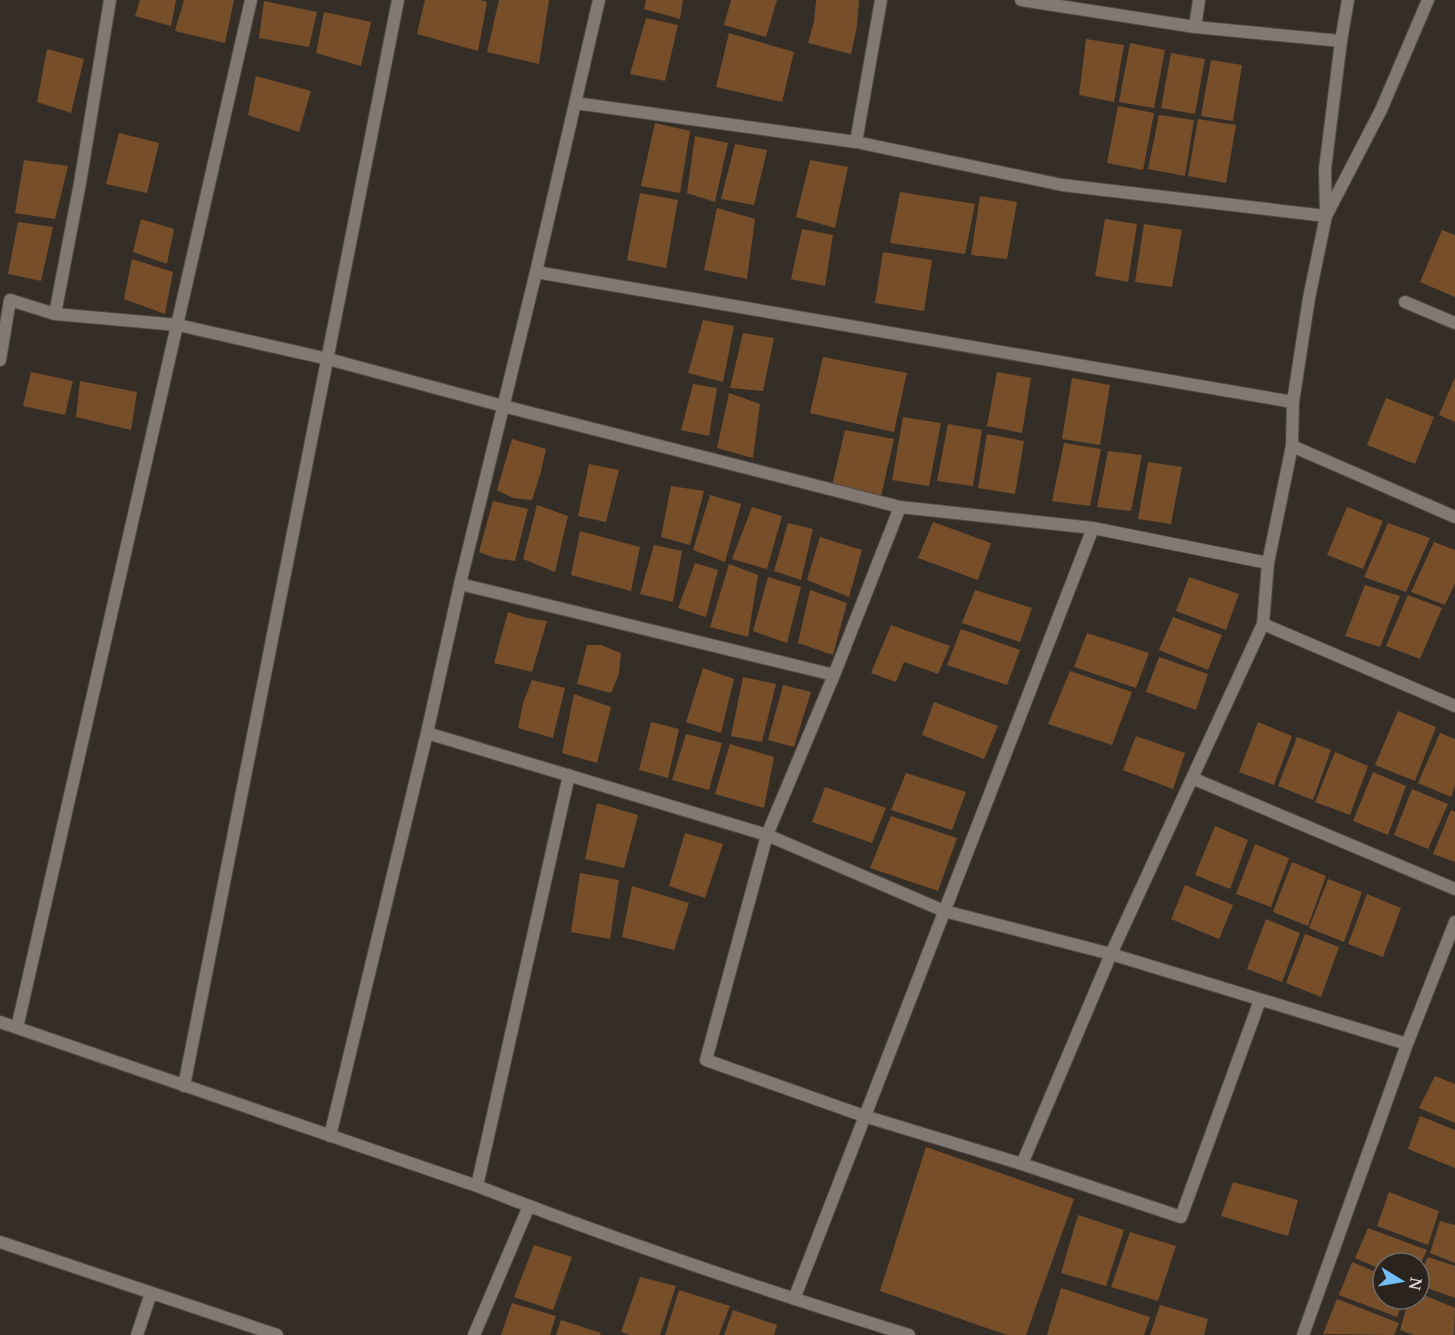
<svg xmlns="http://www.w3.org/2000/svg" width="1455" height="1335" viewBox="0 0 1455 1335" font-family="'Noto Serif',serif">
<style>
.building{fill:#774e2a}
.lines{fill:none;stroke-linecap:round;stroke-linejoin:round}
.minor-casing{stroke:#514b45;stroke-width:14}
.minor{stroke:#827972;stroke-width:12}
</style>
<rect width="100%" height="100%" fill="#352e27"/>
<!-- building -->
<path class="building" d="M 140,0 L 176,0 L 171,26 L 135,16 Z
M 184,0 L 234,0 L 225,43 L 175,31 Z
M 425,0 L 481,0 L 487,2 L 478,51 L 417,34 Z
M 499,0 L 549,0 L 539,64 L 487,52 Z
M 646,0 L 683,0 L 680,19 L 644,9 Z
M 731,0 L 777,0 L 766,37 L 724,25 Z
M 816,0 L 859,0 L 857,26 L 851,54 L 808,43 L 814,22 Z
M 264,1 L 317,12 L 309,47 L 259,38 Z
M 324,12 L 371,22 L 361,66 L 316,53 Z
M 646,18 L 678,25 L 665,81 L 630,74 Z
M 729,33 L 794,52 L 782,102 L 716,87 Z
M 1086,39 L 1124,45 L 1114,102 L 1079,95 Z
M 1130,43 L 1165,50 L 1154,108 L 1119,102 Z
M 47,49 L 84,59 L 71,113 L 37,102 Z
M 1171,53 L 1205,59 L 1195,114 L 1161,108 Z
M 1211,60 L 1242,65 L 1233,121 L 1201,116 Z
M 256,76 L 311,91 L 299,132 L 248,115 Z
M 1118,106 L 1154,113 L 1143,170 L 1107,163 Z
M 1159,115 L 1194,120 L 1185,176 L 1148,169 Z
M 1198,119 L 1236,125 L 1226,183 L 1188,176 Z
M 655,123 L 690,131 L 680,193 L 641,186 Z
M 119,133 L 159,143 L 147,193 L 106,184 Z
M 695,136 L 728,143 L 715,202 L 687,193 Z
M 735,144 L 767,150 L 754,205 L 721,199 Z
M 24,160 L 68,166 L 55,219 L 15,213 Z
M 810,160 L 848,167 L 835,228 L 796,217 Z
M 900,192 L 975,204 L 965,254 L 890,243 Z
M 640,193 L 678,200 L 666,268 L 627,260 Z
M 980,196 L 1017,202 L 1007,259 L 971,255 Z
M 717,208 L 755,219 L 747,279 L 704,270 Z
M 141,219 L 174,229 L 167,264 L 133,252 Z
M 1105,219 L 1137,224 L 1128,282 L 1095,276 Z
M 18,222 L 53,227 L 41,281 L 8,274 Z
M 1144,224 L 1182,230 L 1172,287 L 1135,282 Z
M 802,229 L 833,235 L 825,286 L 791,279 Z
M 1442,230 L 1455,235 L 1455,297 L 1420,282 Z
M 883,252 L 932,260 L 924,311 L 875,303 Z
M 132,259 L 173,272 L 165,314 L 124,299 Z
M 703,320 L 734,326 L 723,382 L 688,373 Z
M 743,333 L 774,338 L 763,391 L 730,388 Z
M 823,357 L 907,373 L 894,432 L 810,413 Z
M 31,372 L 73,381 L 65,415 L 23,406 Z
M 997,372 L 1031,378 L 1022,433 L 987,426 Z
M 1455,377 L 1455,422 L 1439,415 Z
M 1072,378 L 1110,385 L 1100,445 L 1062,439 Z
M 80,381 L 137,392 L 131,430 L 76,417 Z
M 693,384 L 717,388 L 709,436 L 681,430 Z
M 729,393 L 760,404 L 753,458 L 717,448 Z
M 1386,398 L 1434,417 L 1415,464 L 1367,445 Z
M 903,417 L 941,423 L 929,486 L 892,480 Z
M 948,424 L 982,430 L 973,486 L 937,481 Z
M 845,430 L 894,439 L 881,496 L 832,486 Z
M 987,434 L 1024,441 L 1015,494 L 978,488 Z
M 512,439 L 546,449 L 540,475 L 532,500 L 513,498 L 497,490 Z
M 1064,443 L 1101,449 L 1090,506 L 1052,501 Z
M 1108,451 L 1142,455 L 1131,511 L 1097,507 Z
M 1148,462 L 1182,467 L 1171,524 L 1138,519 Z
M 589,464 L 619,470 L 606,522 L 578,516 Z
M 671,486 L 704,491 L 690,545 L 661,537 Z
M 710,495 L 741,504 L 725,562 L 693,550 Z
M 493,501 L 528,509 L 515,561 L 495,558 L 479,552 Z
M 537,505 L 568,516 L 555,572 L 523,559 Z
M 752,507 L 782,516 L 767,569 L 732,559 Z
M 1347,507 L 1383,521 L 1363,569 L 1327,555 Z
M 933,522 L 991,543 L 978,580 L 918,558 Z
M 788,523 L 813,529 L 801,580 L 774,571 Z
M 1388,523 L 1430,538 L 1406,592 L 1364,577 Z
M 580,531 L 640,547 L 631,591 L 571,575 Z
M 820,537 L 862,550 L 849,597 L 807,580 Z
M 1434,542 L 1455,550 L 1455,583 L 1445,605 L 1411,592 Z
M 654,545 L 682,551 L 673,602 L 640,594 Z
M 695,563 L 718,570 L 706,617 L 678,608 Z
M 729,564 L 758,575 L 748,637 L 710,627 Z
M 768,577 L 801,587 L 787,643 L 753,631 Z
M 1189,577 L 1239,594 L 1226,630 L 1176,611 Z
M 1365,585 L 1400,596 L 1380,647 L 1345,636 Z
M 810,590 L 847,603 L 833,655 L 798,643 Z
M 975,590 L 1032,608 L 1020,642 L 962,623 Z
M 1408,595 L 1442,608 L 1420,659 L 1386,646 Z
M 508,612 L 527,618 L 547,621 L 532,672 L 494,663 Z
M 1173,617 L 1222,635 L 1208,670 L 1159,650 Z
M 891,625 L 950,646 L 938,674 L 904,662 L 896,682 L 871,673 Z
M 961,629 L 1020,650 L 1007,685 L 947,665 Z
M 1087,633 L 1149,653 L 1136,688 L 1074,667 Z
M 587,645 L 601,645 L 621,653 L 619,674 L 611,693 L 577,684 Z
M 1159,657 L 1208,674 L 1196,710 L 1146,692 Z
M 703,668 L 734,679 L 721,733 L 686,722 Z
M 1070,671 L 1132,692 L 1112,745 L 1048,724 Z
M 743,677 L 776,684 L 762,742 L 731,736 Z
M 532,680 L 565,688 L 553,738 L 518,728 L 523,703 Z
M 783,685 L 811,692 L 794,747 L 768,740 Z
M 574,694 L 611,707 L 597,763 L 562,753 Z
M 934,702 L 998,726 L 984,759 L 922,735 Z
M 1398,711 L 1436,727 L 1415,781 L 1375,765 Z
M 651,722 L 679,729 L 668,778 L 639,770 Z
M 1258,722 L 1292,736 L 1274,785 L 1239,772 Z
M 1440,733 L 1455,739 L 1455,786 L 1451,797 L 1418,783 Z
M 686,734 L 722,743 L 709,790 L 672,780 Z
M 1136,736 L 1185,753 L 1173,789 L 1123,770 Z
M 1297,737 L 1331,750 L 1313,800 L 1278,786 Z
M 730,744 L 774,757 L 764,808 L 715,794 Z
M 1335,752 L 1368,766 L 1350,815 L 1315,802 Z
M 1373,772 L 1406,786 L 1388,835 L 1353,821 Z
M 906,773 L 966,792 L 952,830 L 891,810 Z
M 825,787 L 886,808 L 872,843 L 812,822 Z
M 1412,789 L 1448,804 L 1428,849 L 1394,835 Z
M 597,803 L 638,815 L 624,868 L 585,859 Z
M 1451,810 L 1455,812 L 1455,862 L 1433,854 Z
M 891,816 L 957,838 L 938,891 L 870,868 Z
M 1215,826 L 1248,840 L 1230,889 L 1195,875 Z
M 685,833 L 723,844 L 705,898 L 669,886 Z
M 1255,844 L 1289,858 L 1271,907 L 1236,894 Z
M 1292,862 L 1326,876 L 1308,926 L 1273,912 Z
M 580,873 L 619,880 L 610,939 L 571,932 Z
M 1328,879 L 1362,892 L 1344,942 L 1309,928 Z
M 1185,885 L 1233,905 L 1219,939 L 1171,919 Z
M 632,886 L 689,903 L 674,950 L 622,937 Z
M 1367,894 L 1401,908 L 1383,957 L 1348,944 Z
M 1266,919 L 1300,933 L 1282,982 L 1247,969 Z
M 1305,934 L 1339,947 L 1321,997 L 1286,983 Z
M 1435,1076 L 1455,1084 L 1455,1123 L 1419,1108 Z
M 1420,1116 L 1455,1130 L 1455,1168 L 1408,1149 Z
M 926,1147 L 1074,1199 L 1026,1335 L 1007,1335 L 880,1291 Z
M 1233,1182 L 1298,1200 L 1288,1236 L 1221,1216 Z
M 1389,1192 L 1439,1211 L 1428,1245 L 1377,1226 Z
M 1078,1215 L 1124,1230 L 1106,1286 L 1061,1273 Z
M 1440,1221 L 1455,1225 L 1455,1263 L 1430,1253 Z
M 1368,1228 L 1427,1250 L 1419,1267 L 1419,1263 L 1383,1263 L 1383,1270 L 1355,1258 Z
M 1130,1232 L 1176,1246 L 1158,1301 L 1111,1287 Z
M 534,1245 L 572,1257 L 553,1310 L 514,1297 Z
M 1428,1257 L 1455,1266 L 1455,1298 L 1419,1285 L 1419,1276 Z
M 1352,1262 L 1383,1275 L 1383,1299 L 1404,1299 L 1397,1317 L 1339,1295 Z
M 640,1277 L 676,1286 L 660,1335 L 630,1335 L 621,1332 Z
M 1061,1288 L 1150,1317 L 1144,1335 L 1047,1335 Z
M 679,1290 L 730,1306 L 719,1335 L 665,1335 Z
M 1419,1293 L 1455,1308 L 1454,1335 L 1414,1335 L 1400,1330 L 1409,1299 L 1419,1299 Z
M 1337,1299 L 1399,1323 L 1394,1335 L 1323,1334 Z
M 512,1303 L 556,1316 L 550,1335 L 501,1335 Z
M 1160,1305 L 1208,1319 L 1204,1335 L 1150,1335 Z
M 733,1310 L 777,1325 L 774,1335 L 724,1335 Z
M 561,1320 L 601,1333 L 600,1335 L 556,1335 Z"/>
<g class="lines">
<!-- minor casing -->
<g class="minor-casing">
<path id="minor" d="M 1021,0 L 1195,27 L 1341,41
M 1195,27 L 1199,0
M 575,103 L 856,142 L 1062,185 L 1326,216 L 1325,169 L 1341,41 L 1348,0
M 856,142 L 881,0
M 536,272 L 1293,402
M 1405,302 L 1455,323
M 55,314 L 178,325 L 328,359 L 503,406 L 900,507 L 1093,528 L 1268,563
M 0,360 L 10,300 L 55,314 L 80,183 L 110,0
M 1292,446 L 1455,517
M 460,584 L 834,675 L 900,507
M 1263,624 L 1455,706
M 427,733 L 767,835 L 834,675
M 1192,778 L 1455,889
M 0,1022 L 477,1186 C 618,1241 763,1290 909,1335
M 17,1028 L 251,0
M 1407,1044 L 1455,922
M 184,1086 L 398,0
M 330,1136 L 427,733 L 460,584 L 536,272 L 599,0
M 1022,1164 L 1111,954 L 944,911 L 767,835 L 706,1060 L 864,1116 L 1022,1164 L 1181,1217 L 1260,1000
M 477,1186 L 569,775
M 0,1242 L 277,1335
M 794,1299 L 1093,528
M 137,1335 L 151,1293
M 474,1335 L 529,1206
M 1303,1335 L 1407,1044 L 1111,954 L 1263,624 L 1268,563 L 1292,446 L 1293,402 L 1309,298 L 1326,216 L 1381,110 L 1428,0"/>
</g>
<!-- minor -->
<use href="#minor" class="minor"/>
</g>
<!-- north arrow -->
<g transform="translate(1401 1281) rotate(101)"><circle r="28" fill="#2b241e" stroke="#706a64" stroke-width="1.5"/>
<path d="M0-4.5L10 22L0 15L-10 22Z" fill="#74c0f6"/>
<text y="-9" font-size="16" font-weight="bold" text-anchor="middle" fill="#d7d2ce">N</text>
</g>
</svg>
